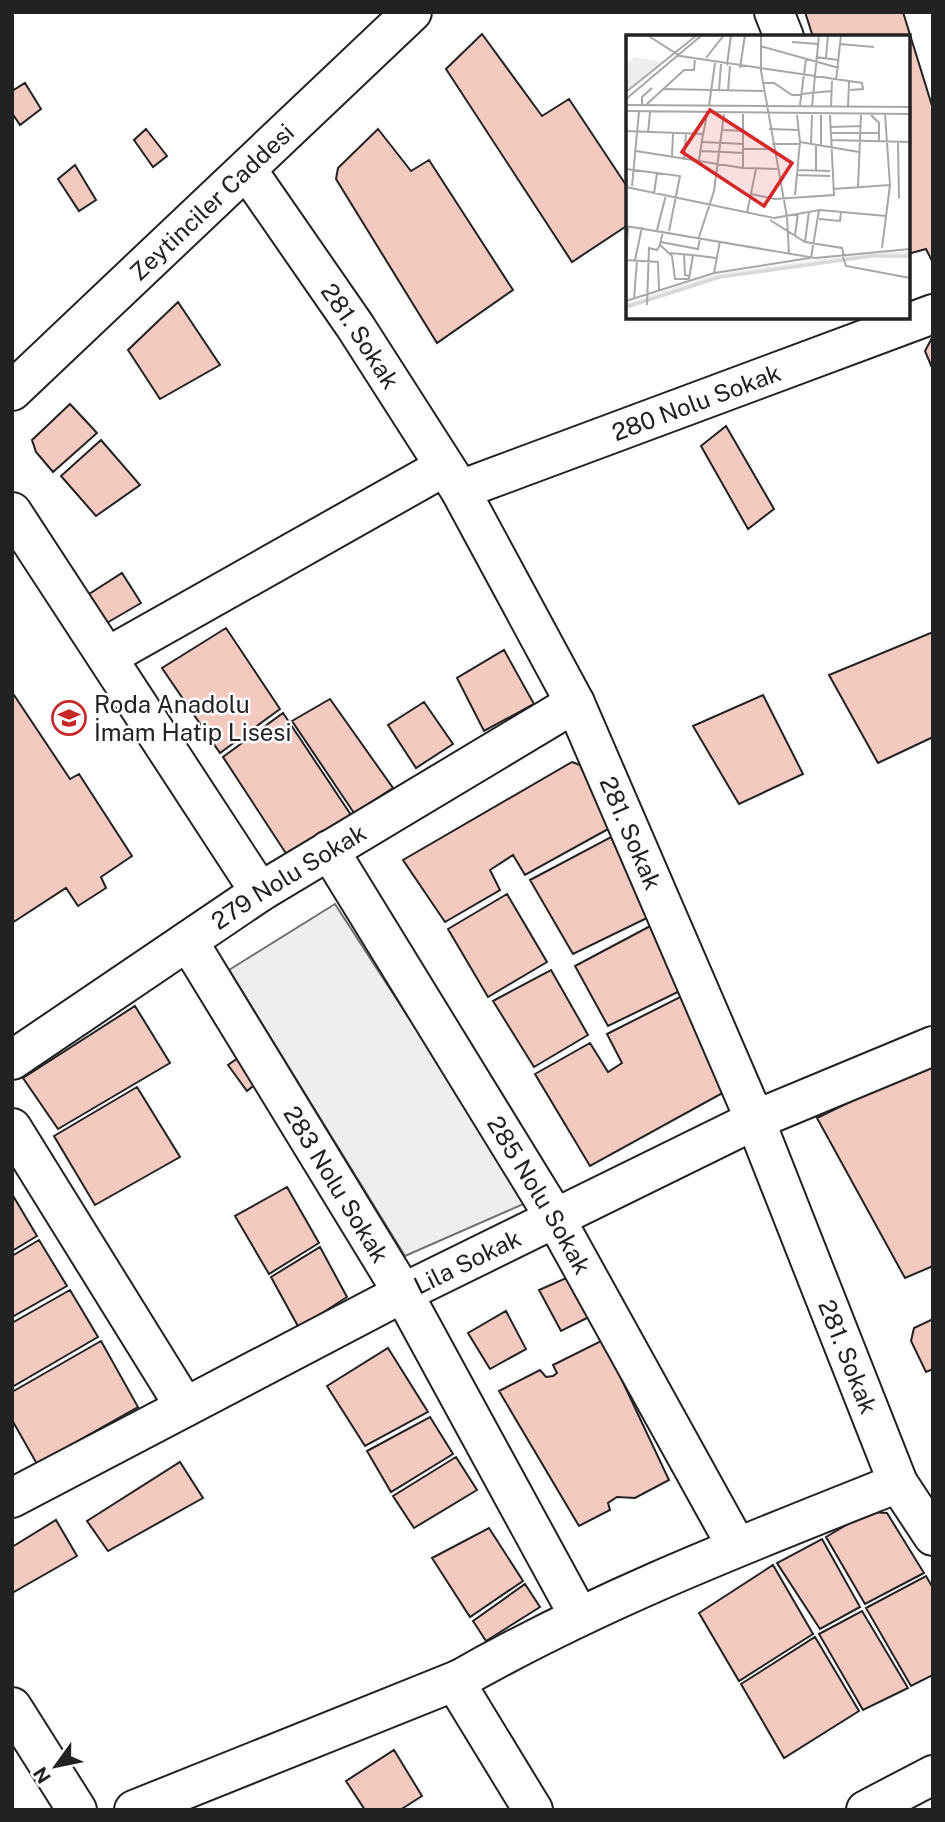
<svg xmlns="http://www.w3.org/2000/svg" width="945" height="1822" viewBox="0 0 945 1822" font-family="'Public Sans',sans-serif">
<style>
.green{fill:#eee;stroke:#6f6f6f;stroke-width:2}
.building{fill:#f3c9c0;stroke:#222;stroke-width:2}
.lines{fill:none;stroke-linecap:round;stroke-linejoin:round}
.minor-casing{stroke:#222;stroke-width:42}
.major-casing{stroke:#222;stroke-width:42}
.minor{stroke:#fff;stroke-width:38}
.major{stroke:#fff;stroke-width:38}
.labels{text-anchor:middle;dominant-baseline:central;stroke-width:5;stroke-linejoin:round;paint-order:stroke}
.street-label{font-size:24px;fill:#222;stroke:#fff}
.poi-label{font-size:24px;fill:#222;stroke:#fff;text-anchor:start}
.inset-river{fill:none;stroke:#d9d9d9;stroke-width:3.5}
.inset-road{fill:none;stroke:#a7a7a7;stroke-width:2}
.view{fill:#d62828;fill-opacity:0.15;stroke:#d62828;stroke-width:3.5}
.inset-edge{fill:none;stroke:#222;stroke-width:3.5}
</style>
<rect width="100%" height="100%" fill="#fff"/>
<!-- green -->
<path class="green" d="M 335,904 L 528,1202 L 405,1256 L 229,970 Z"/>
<!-- building -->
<path class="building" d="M 805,12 L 903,12 L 933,109 L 933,263 L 926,249 L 908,254 L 908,37 L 813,37 Z
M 482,34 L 542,116 L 569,99 L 628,188 L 628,225 L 572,262 L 446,69 Z
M 25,83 L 41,109 L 20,125 L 12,113 L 12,91 Z
M 146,129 L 167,156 L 153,167 L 134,140 Z
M 378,129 L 411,171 L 429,160 L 513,290 L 437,343 L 336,179 L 338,168 Z
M 75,165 L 96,200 L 79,211 L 58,179 Z
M 178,302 L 220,365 L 160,399 L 128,350 Z
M 933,336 L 933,370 L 925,351 Z
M 70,404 L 97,433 L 53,472 L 36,452 L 32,440 Z
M 726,426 L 774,509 L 748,529 L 701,446 Z
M 101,440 L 140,485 L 96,516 L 61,476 Z
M 122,573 L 141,603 L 105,624 L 86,596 Z
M 226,628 L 280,709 L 220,753 L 162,668 Z
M 933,632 L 933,737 L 878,763 L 829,675 Z
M 504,650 L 534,704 L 484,731 L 457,678 Z
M 12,692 L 70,779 L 79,774 L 132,856 L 101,877 L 106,888 L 78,906 L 66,888 L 12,923 Z
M 763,695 L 803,774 L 739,804 L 693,726 Z
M 330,699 L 393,788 L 354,813 L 292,721 Z
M 424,702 L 453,744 L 416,768 L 388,725 Z
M 283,713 L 351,815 L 287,855 L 223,757 Z
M 572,762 L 580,765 L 610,828 L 525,875 L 513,855 L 490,870 L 500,890 L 445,922 L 403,860 Z
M 611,837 L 649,917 L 573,954 L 530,880 Z
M 507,894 L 547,962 L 488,997 L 448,929 Z
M 656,923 L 684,989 L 608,1026 L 575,966 Z
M 551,970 L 588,1035 L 534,1067 L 493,1001 Z
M 686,994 L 728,1090 L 590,1166 L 535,1074 L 590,1043 L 608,1072 L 622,1063 L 607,1034 Z
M 135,1006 L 170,1063 L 58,1129 L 23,1078 Z
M 241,1056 L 258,1082 L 247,1091 L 228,1065 Z
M 933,1061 L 933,1266 L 905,1278 L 817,1118 Z
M 137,1087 L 180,1157 L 95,1205 L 54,1136 Z
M 287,1187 L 319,1243 L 269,1274 L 235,1216 Z
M 12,1194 L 37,1236 L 12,1251 Z
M 39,1240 L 67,1286 L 12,1317 L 12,1256 Z
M 320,1247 L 347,1297 L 299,1328 L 271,1277 Z
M 573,1275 L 593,1315 L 561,1331 L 539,1290 Z
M 70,1290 L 98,1337 L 12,1387 L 12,1323 Z
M 506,1311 L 526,1349 L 490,1369 L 468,1333 Z
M 933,1319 L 933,1369 L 926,1372 L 911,1341 L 914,1328 Z
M 603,1340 L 669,1480 L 635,1498 L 617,1497 L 608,1503 L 610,1510 L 579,1526 L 499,1391 L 540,1370 L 546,1377 L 553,1376 L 557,1373 L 553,1365 Z
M 101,1341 L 138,1407 L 37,1464 L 12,1420 L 12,1392 Z
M 388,1348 L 428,1412 L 365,1446 L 327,1386 Z
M 430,1417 L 453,1454 L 391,1492 L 367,1451 Z
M 456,1457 L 477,1490 L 414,1528 L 393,1496 Z
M 180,1462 L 203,1498 L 108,1551 L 87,1521 Z
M 868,1512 L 887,1513 L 924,1573 L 865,1604 L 826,1537 Z
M 56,1520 L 77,1556 L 12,1593 L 12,1547 Z
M 489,1528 L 523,1581 L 470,1617 L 432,1558 Z
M 822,1539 L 860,1607 L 820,1629 L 777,1563 Z
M 773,1565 L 813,1634 L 739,1681 L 699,1613 Z
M 926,1576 L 933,1588 L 933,1675 L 911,1686 L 866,1608 Z
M 525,1584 L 540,1607 L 486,1641 L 473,1621 Z
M 862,1611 L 908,1688 L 863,1710 L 819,1634 Z
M 815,1637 L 859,1711 L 784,1758 L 741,1684 Z
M 394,1750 L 422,1796 L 400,1810 L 365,1810 L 346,1781 Z"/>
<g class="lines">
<!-- minor casing -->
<g class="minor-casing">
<g id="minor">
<path d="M 774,12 L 784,37"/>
<path id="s1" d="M 247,170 L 355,326 L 460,490 L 575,703 L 755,1120 L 898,1483 L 933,1536"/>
<path id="s2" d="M 12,391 L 412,12"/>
<path id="s3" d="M 460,490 L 933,314"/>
<path d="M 12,512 L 260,892"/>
<path d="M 107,657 L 444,467"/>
<path id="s4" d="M 329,850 L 555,1218 L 737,1547"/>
<path id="s5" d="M 188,941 L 403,1293 L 579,1616"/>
<path id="s6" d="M 12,1060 L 260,892 L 575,703"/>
<path d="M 12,1128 L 185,1407"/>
<path id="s7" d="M 12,1498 L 403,1293 L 755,1120 L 933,1046"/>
<path d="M 134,1810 L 463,1678"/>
<path d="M 533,1810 L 455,1682 C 596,1601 747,1543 898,1483"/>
<path d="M 866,1810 L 933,1775"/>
</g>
</g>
<!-- major casing -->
<g class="major-casing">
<path id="major" d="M 12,1707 L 77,1810"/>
</g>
<!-- minor -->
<use href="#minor" class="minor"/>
<!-- major -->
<use href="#major" class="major"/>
</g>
<!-- icons -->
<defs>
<g id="school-ring" transform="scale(1.75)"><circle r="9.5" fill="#fff" stroke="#c62828" stroke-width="1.5"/><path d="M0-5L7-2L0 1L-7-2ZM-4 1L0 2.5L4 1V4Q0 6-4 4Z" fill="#c62828"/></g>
</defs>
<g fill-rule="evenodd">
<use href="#school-ring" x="69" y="718"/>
</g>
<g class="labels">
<!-- street labels -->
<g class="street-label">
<text stroke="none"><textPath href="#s2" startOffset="275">Zeytinciler Caddesi</textPath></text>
<text stroke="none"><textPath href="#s1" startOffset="201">281. Sokak</textPath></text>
<text stroke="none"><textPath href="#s3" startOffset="252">280 Nolu Sokak</textPath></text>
<text stroke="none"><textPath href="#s1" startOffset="768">281. Sokak</textPath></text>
<text stroke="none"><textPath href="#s6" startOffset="332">279 Nolu Sokak</textPath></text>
<text stroke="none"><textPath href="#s5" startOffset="285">283 Nolu Sokak</textPath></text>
<text stroke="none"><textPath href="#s4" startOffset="404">285 Nolu Sokak</textPath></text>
<text stroke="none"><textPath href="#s7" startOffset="513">Lila Sokak</textPath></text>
<text stroke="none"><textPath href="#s1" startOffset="1335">281. Sokak</textPath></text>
</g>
<!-- poi labels -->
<g class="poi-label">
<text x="94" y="704">Roda Anadolu<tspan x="94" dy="28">İmam Hatip Lisesi</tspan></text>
</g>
</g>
<!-- overview -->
<g transform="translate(626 35)">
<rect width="284" height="284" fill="#fff"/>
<path d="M 9,22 L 35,27 L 0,56 L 0,29 ZM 253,216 L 283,217 L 283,223 L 247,222 L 95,243 L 0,274 L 0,269 L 89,239 Z" fill="#eee"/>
<path class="inset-river" d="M 0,272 L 94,242 L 246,221 L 284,221"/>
<path class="inset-road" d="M 21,0 L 54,21 L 236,48 L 237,54 L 224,55M 135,0 L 135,36 L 161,182 L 163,219M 166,7 L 192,9M 214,9 L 248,12M 134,11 L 213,33M 190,22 L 212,25M 80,23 L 98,0M 200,23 L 202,0M 101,30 L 105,0M 114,33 L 119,0M 210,46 L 215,0M 136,48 L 148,48 L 166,60 L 205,56M 36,54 L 137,56M 93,55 L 95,29M 102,56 L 104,31M 0,57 L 71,0M 0,64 L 76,0M 0,70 L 284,72M 16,70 L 16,62 L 26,53M 20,70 L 58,35 L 68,35 L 69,23M 174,70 L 180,24M 83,71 L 89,28M 186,71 L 193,0M 205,72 L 206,46M 222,72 L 223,47M 0,76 L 284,79M 117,79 L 117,133M 245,80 L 253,88 L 253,107M 205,92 L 234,91M 143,94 L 173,95M 97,95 L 118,96M 0,96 L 77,99 L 73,125M 22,98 L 24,77M 205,98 L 253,98M 77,100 L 81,79M 205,105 L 284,107M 76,107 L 118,109M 174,107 L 233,117M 272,108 L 273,163M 146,109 L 174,109M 185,109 L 186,80M 190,110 L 190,135M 195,111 L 195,80M 118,114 L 147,114M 10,116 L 117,133 L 151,134M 75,116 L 118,118M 46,121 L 47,99M 58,125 L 60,99M 0,134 L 54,141 L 43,196M 171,135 L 204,136M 171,140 L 204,141M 6,151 L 13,77M 0,152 L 148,183 L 194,175 L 260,181M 232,152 L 235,80M 207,154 L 264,150M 28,159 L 31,138M 125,159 L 149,164 L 208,160 L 204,80M 169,160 L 174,107 L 171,80M 121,178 L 130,134M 193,184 L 214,186 L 215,177M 144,185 L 179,207 L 216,213 L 218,221M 0,191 L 189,223 L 284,214M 31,195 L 40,160M 37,196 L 34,210 L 46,221 L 49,244 L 63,244M 169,200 L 172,178M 73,202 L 88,156 L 98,79M 35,207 L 72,214 L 74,203M 179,207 L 183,176M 256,213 L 264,150 L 259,79M 44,218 L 66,220M 58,219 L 59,240 L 63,241M 217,222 L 220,231 L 284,243M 185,223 L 193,175M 0,225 L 32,227 L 33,255M 9,225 L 16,192M 0,229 L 2,191M 88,238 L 94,206M 63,244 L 67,220 L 90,223M 8,264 L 11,225M 0,266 L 88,238 L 184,223M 21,270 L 23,213 L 31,215 L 34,210"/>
<path class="view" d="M 84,75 L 166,128 L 138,171 L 56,117 Z"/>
<rect width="284" height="284" class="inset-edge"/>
</g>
<!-- border -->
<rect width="945" height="1822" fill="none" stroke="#222222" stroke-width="28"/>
<!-- north arrow -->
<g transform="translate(56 1766) rotate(237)" stroke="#ffffff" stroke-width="5" paint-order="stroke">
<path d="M0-5L12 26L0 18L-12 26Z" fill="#222222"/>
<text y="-10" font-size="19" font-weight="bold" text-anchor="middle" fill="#222222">N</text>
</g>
</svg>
